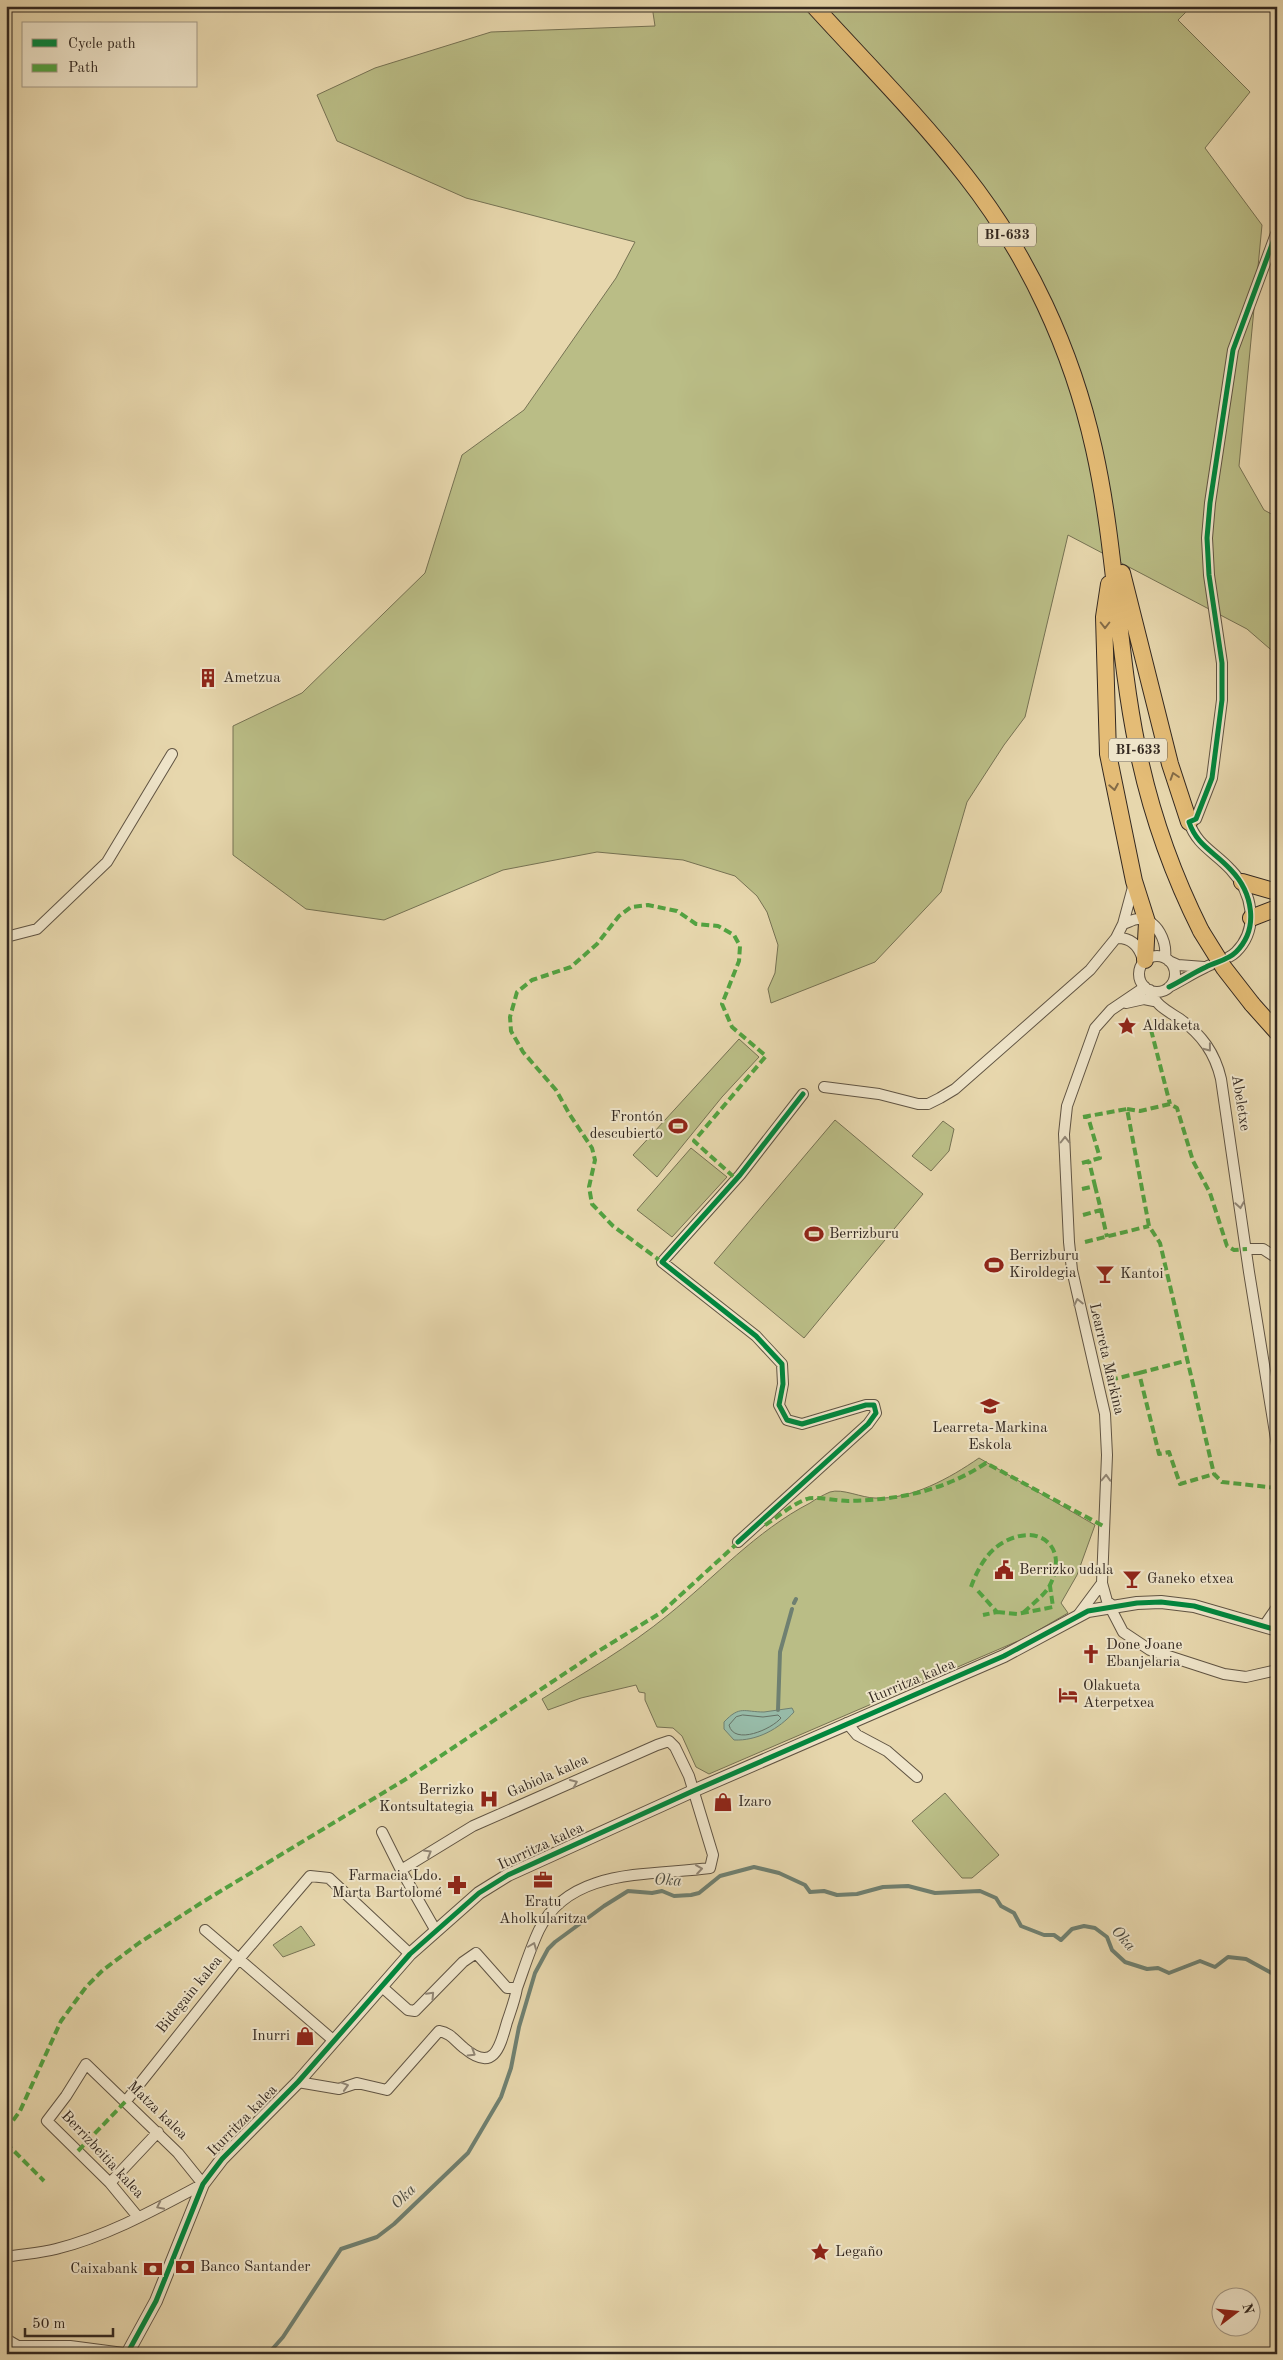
<svg xmlns="http://www.w3.org/2000/svg" width="1283" height="2360" viewBox="0 0 1283 2360" font-family="'Old Standard TT',serif">
<style>
.green{fill:#babd86;stroke:#767253}
.water{fill:#97baa7;stroke:#6f8071}
.lines{fill:none;stroke-linecap:round;stroke-linejoin:round}
.shore{stroke:#657164;stroke-width:1}
.stream{stroke:#6f8071;stroke-width:4}
.minor-casing{stroke:#605443;stroke-width:12}
.tertiary-casing{stroke:#605443;stroke-width:14}
.primary-casing{stroke:#332820;stroke-width:18}
.minor{stroke:#efe5ca;stroke-width:10}
.tertiary{stroke:#efe5ca;stroke-width:12}
.primary{stroke:#e4bc76;stroke-width:16}
.primary-bridge-casing{stroke:#332820;stroke-width:18;stroke-linecap:butt}
.primary-bridge{stroke:#e4bc76;stroke-width:16}
.quiet{stroke:#52a341;stroke-width:4;stroke-dasharray:8 4;stroke-linecap:butt}
.cycleway-casing{stroke:#efe5ca;stroke-width:8}
.cycleway{stroke:#00873e;stroke-width:5}
.oneway{stroke:#836b47}
.oneway2{stroke:#918675}
.labels{text-anchor:middle;dominant-baseline:central;stroke-width:4;stroke-linejoin:round;paint-order:stroke}
.shield{fill:#efe5ca;stroke:#6b6153;stroke-width:1}
.shield-label{font-size:14px;font-weight:bold;fill:#332820}
.poi-label{font-size:15px;fill:#332820;stroke:#efe5ca;text-anchor:start}
.street-label{font-size:15px;fill:#332820;stroke:#efe5ca}
.water-label{font-size:16px;font-style:italic;fill:#4c4c42;stroke:#efe5ca}
</style>
<rect width="100%" height="100%" fill="#e7d7ad"/>
<filter id="stains"><feTurbulence type="fractalNoise" baseFrequency=".004" numOctaves="4"/><feColorMatrix values="0 0 0 0 .2 0 0 0 0 .09 0 0 0 0 .02 0 0 0 .5 -.17"/></filter>
<radialGradient id="worn" r=".72"><stop offset=".6" stop-color="#630" stop-opacity="0"/><stop offset="1" stop-color="#630" stop-opacity=".3"/></radialGradient>
<!-- green -->
<path class="green" d="M 652,6 L 1192,6 L 1178,20 L 1250,92 L 1205,148 L 1262,225 L 1239,466 L 1264,510 L 1277,517 L 1277,655 L 1247,629 L 1068,535 L 1025,717 L 1004,745 L 967,802 L 941,892 L 875,962 L 771,1003 L 768,989 L 775,973 L 778,945 L 767,912 L 757,896 L 735,876 L 683,860 L 597,852 L 503,870 L 384,920 L 306,909 L 233,855 L 233,726 L 302,693 L 425,573 L 462,455 L 524,410 L 616,278 L 635,242 L 466,198 L 337,141 L 317,95 L 375,68 L 491,32 L 655,26 Z
M 739,1039 L 759,1057 L 722,1097 L 657,1177 L 633,1155 Z
M 835,1120 L 923,1194 L 804,1338 L 714,1263 Z
M 943,1121 L 954,1129 L 949,1151 L 931,1171 L 912,1156 Z
M 691,1148 L 727,1177 L 672,1237 L 637,1210 Z
M 979,1458 L 1095,1525 L 1077,1575 L 1061,1603 L 1068,1613 L 1025,1638 L 709,1774 L 696,1767 L 682,1736 L 673,1728 L 657,1727 L 645,1700 L 645,1693 L 639,1692 L 636,1685 L 581,1698 L 548,1710 L 542,1699 C 585,1672 629,1647 668,1615 C 715,1577 756,1531 810,1503 C 816,1499 823,1495 830,1492 C 842,1488 862,1498 875,1498 C 911,1500 950,1478 979,1458 Z
M 945,1793 L 999,1855 L 972,1878 L 962,1878 L 912,1821 Z
M 301,1926 L 315,1945 L 283,1957 L 273,1945 Z"/>
<!-- water -->
<path class="water" d="M 792,1708 L 794,1712 C 779,1729 757,1741 734,1740 L 724,1729 L 724,1722 C 740,1705 744,1712 764,1712 C 773,1711 783,1709 792,1708 Z"/>
<g class="lines">
<!-- shore -->
<path class="shore" d="M 743,1715 L 763,1717 L 778,1715 L 781,1718 C 772,1729 734,1746 729,1725 L 736,1717 Z"/>
<!-- stream -->
<path class="stream" d="M 794,1603 L 796,1599
M 778,1710 L 780,1652 L 792,1609
M 268,2354 L 283,2337 L 341,2249 L 377,2237 L 394,2224 L 468,2153 L 501,2097 L 511,2068 L 519,2027 L 535,1973 L 548,1949 L 555,1942 L 604,1906 L 628,1891 L 652,1893 L 662,1891 L 674,1896 L 691,1895 L 699,1893 L 720,1876 L 754,1867 L 779,1873 L 805,1885 L 810,1892 L 824,1891 L 837,1895 L 857,1894 L 883,1887 L 908,1886 L 935,1893 L 980,1891 L 996,1898 L 1001,1906 L 1014,1913 L 1021,1926 L 1044,1935 L 1054,1935 L 1061,1940 L 1072,1929 L 1084,1926 L 1095,1928 L 1107,1937 L 1112,1950 L 1125,1962 L 1147,1969 L 1158,1968 L 1169,1973 L 1200,1961 L 1215,1967 L 1228,1957 L 1246,1959 L 1277,1976"/>
<!-- minor casing -->
<g class="minor-casing">
<path id="minor" d="M 1123,924 L 1133,887
M 6,937 L 37,929 L 107,862 L 172,754
M 1116,938 C 1130,937 1138,945 1142,957
M1139 974a18 18 0 1 1 36 0a18 18 0 1 1-36 0Z
M 1169,961 L 1178,965 L 1204,967
M 1169,987 C 1181,981 1193,973 1206,967 C 1216,962 1228,960 1236,952 C 1260,928 1252,892 1231,870 C 1215,852 1197,846 1189,822 L 1196,819 L 1212,778 L 1222,700 L 1222,663 L 1209,575 L 1207,538 L 1210,503 L 1233,350 L 1277,231
M 1150,990 C 1156,1006 1166,1010 1180,1019 C 1202,1035 1215,1053 1221,1079 L 1249,1272 L 1277,1445
M 1126,1003 L 1144,999 L 1154,1001
M 824,1087 L 879,1094 L 918,1104 L 928,1104 L 940,1098 L 955,1089 L 1090,970 L 1116,938 L 1123,924 C 1127,923 1134,919 1138,919 C 1158,919 1167,942 1165,958
M 1247,1249 L 1263,1249 L 1277,1258
M 738,1542 L 868,1424 L 876,1413 L 874,1405 L 866,1405 L 802,1424 L 787,1420 L 779,1405 L 783,1384 L 782,1364 L 756,1336 L 662,1262 L 740,1175 L 803,1094
M 1113,1606 L 1107,1601 L 1102,1583 L 1107,1455 L 1105,1414 L 1072,1270 L 1069,1242 L 1064,1134 L 1067,1106 L 1095,1028 L 1111,1010 L 1145,987
M 1110,1607 L 1123,1632 L 1150,1650 L 1224,1674 L 1246,1677 L 1277,1670
M 1079,1614 L 1102,1583
M 1264,1626 L 1277,1607
M 847,1723 L 857,1735 L 887,1751 L 917,1777
M 382,1832 L 401,1870
M 205,1930 L 239,1959 L 310,1876 L 329,1878 L 410,1954
M 381,1986 L 408,2010 L 415,2011 L 463,1962 L 476,1953 L 507,1988 L 517,1988 C 524,1969 530,1949 539,1930 C 570,1867 650,1876 710,1868 L 713,1855 L 689,1776 L 675,1747 L 669,1741 L 657,1745 L 473,1826 L 401,1870 L 436,1931
M 298,2082 L 339,2089 L 357,2083 L 387,2090 L 439,2031 C 451,2033 455,2041 464,2048 C 494,2073 500,2047 507,2022 C 511,2010 515,2000 517,1988
M 126,2101 L 239,1959 L 333,2040
M 110,2183 L 158,2132
M 6,2257 C 23,2254 40,2253 56,2249 C 108,2236 156,2209 203,2184 L 178,2153 L 86,2064 L 66,2096 L 47,2121 L 110,2183 L 138,2217
M 6,2339 L 18,2346 L 70,2346 L 131,2354"/>
</g>
<!-- tertiary casing -->
<g class="tertiary-casing">
<path id="tertiary" d="M 127,2354 L 156,2301 L 203,2184 L 222,2159 L 298,2082 L 410,1954 L 479,1893 L 508,1875 L 693,1791 L 1004,1656 L 1088,1611 L 1137,1603 L 1161,1602 L 1194,1606 L 1277,1630"/>
</g>
<!-- primary casing -->
<g class="primary-casing">
<path id="primary" d="M 814,6 C 865,62 919,116 965,175 C 1028,255 1072,350 1094,449 C 1116,547 1117,648 1137,746 C 1150,811 1171,871 1201,931
M 1122,573 L 1170,764 L 1189,822
M 1109,584 L 1104,617 L 1108,754 L 1134,881 L 1147,922 L 1145,960
M 1242,882 L 1277,892
M 1251,918 L 1277,908
M 1252,1004 L 1277,1032"/>
</g>
<!-- minor -->
<use href="#minor" class="minor"/>
<!-- tertiary -->
<use href="#tertiary" class="tertiary"/>
<!-- primary -->
<use href="#primary" class="primary"/>
<!-- primary-bridge casing -->
<g class="primary-bridge-casing">
<path id="primary-bridge" d="M 1201,931 L 1224,968 L 1252,1004"/>
</g>
<!-- primary-bridge -->
<use href="#primary-bridge" class="primary-bridge"/>
<!-- quiet -->
<path class="quiet" d="M 1148,1018 L 1170,1104
M 1127,1109 L 1140,1111 L 1170,1104 L 1177,1108 L 1193,1161 L 1210,1193 L 1227,1246 L 1234,1250 L 1247,1249
M 1083,1117 L 1127,1109 L 1149,1226 L 1160,1243 L 1214,1474 L 1222,1482 L 1277,1488
M 1082,1163 L 1100,1158 L 1088,1117
M 1082,1189 L 1095,1186 L 1089,1161
M 1101,1210 L 1107,1237
M 1083,1215 L 1101,1210 L 1095,1186
M 1085,1242 L 1149,1226
M 662,1262 L 613,1226 L 592,1204 L 589,1187 L 595,1160 L 592,1148 L 570,1115 L 556,1090 L 523,1052 L 511,1031 L 510,1017 L 517,992 L 532,980 L 571,967 L 597,944 L 619,916 L 631,907 L 648,905 L 677,911 L 696,924 L 718,926 L 734,935 L 740,946 L 739,961 L 722,1004 L 732,1027 L 766,1056 L 694,1141 L 736,1179
M 1139,1373 L 1189,1360
M 1110,1380 L 1139,1373 L 1159,1454 L 1169,1452 L 1180,1484 L 1214,1474
M 765,1525 C 778,1517 792,1504 807,1499 C 815,1496 838,1501 848,1501 C 898,1500 944,1491 986,1463 L 1105,1527
M 971,1587 C 977,1570 987,1551 1004,1542 C 1040,1522 1069,1548 1050,1585 C 1045,1595 1031,1605 1023,1613
M 978,1591 L 997,1612 L 983,1615
M 997,1612 L 1017,1614 L 1053,1607 L 1050,1586
M 6,2130 L 20,2111 L 61,2021 L 86,1987 L 103,1970 L 139,1943 L 201,1903 L 406,1779 L 597,1652 L 662,1612 L 741,1540
M 6,2143 L 44,2181
M 78,2151 L 126,2101"/>
<!-- cycleway casing -->
<g class="cycleway-casing">
<path id="cycleway" d="M 1169,987 C 1181,981 1193,973 1206,967 C 1216,962 1228,960 1236,952 C 1260,928 1252,892 1231,870 C 1215,852 1197,846 1189,822 L 1196,819 L 1212,778 L 1222,700 L 1222,663 L 1209,575 L 1207,538 L 1210,503 L 1233,350 L 1277,231
M 738,1542 L 868,1424 L 876,1413 L 874,1405 L 866,1405 L 802,1424 L 787,1420 L 779,1405 L 783,1384 L 782,1364 L 756,1336 L 662,1262 L 740,1175 L 803,1094
M 127,2354 L 156,2301 L 203,2184 L 222,2159 L 298,2082 L 410,1954 L 479,1893 L 508,1875 L 693,1791 L 1004,1656 L 1088,1611 L 1137,1603 L 1161,1602 L 1194,1606 L 1277,1630"/>
</g>
<!-- cycleway -->
<use href="#cycleway" class="cycleway"/>
</g>
<!-- one-way arrows -->
<defs><path id="oneway-chevron" d="M-2-3.5L2.5 0L-2 3.5" fill="none" stroke-width="1.6" stroke-linecap="round" stroke-linejoin="round" transform="scale(1.25)"/></defs>
<g class="oneway">
<use href="#oneway-chevron" transform="translate(1105 625) rotate(90)"/>
<use href="#oneway-chevron" transform="translate(1174 776) rotate(-108)"/>
<use href="#oneway-chevron" transform="translate(1114 787) rotate(80)"/>
</g>
<g class="oneway2">
<use href="#oneway-chevron" transform="translate(1208 1048) rotate(52)"/>
<use href="#oneway-chevron" transform="translate(1065 1140) rotate(-90)"/>
<use href="#oneway-chevron" transform="translate(1240 1205) rotate(81)"/>
<use href="#oneway-chevron" transform="translate(1078 1302) rotate(-103)"/>
<use href="#oneway-chevron" transform="translate(1106 1478) rotate(-88)"/>
<use href="#oneway-chevron" transform="translate(574 1783) rotate(-24)"/>
<use href="#oneway-chevron" transform="translate(428 1853) rotate(-30)"/>
<use href="#oneway-chevron" transform="translate(699 1869) rotate(-8)"/>
<use href="#oneway-chevron" transform="translate(533 1946) rotate(-69)"/>
<use href="#oneway-chevron" transform="translate(431 1995) rotate(-47)"/>
<use href="#oneway-chevron" transform="translate(472 2053) rotate(32)"/>
<use href="#oneway-chevron" transform="translate(345 2086) rotate(-17)"/>
<use href="#oneway-chevron" transform="translate(160 2206) rotate(154)"/>
</g>
<!-- icons -->
<defs>
<g id="building-bare" transform="scale(1.5)"><path d="M-4-6H4V6H1V3H-1V6H-4ZM-2.5-4.3h1.7v1.8h-1.7ZM.8-4.3h1.7v1.8H.8ZM-2.5-1h1.7V.8h-1.7ZM.8-1h1.7V.8H.8Z" fill="#8f2418" stroke="#efe5ca" stroke-width="2.5" paint-order="stroke"/></g>
<g id="sight-bare" transform="scale(1.5)"><path d="M0-6L1.8-2.2L6-1.7L2.9 1.2L3.7 5.4L0 3.3L-3.7 5.4L-2.9 1.2L-6-1.7L-1.8-2.2Z" fill="#8f2418" stroke="#efe5ca" stroke-width="2.5" paint-order="stroke"/></g>
<g id="stadium-bare" transform="scale(1.5)"><path d="M0-5a6.5 5 0 1 0 0 10a6.5 5 0 1 0 0-10ZM-3.5-1.8h7v3.6h-7Z" fill="#8f2418" stroke="#efe5ca" stroke-width="2.5" paint-order="stroke"/></g>
<g id="bar-bare" transform="scale(1.5)"><path d="M-6-5H6L.8 .8V4.5H3.5V6h-7V4.5H-.8V.8Z" fill="#8f2418" stroke="#efe5ca" stroke-width="2.5" paint-order="stroke"/></g>
<g id="school-bare" transform="scale(1.5)"><path d="M0-5L7-2L0 1L-7-2ZM-4 1L0 2.5L4 1V4Q0 6-4 4Z" fill="#8f2418" stroke="#efe5ca" stroke-width="2.5" paint-order="stroke"/></g>
<g id="civic-bare" transform="scale(1.5)"><path d="M-.6-6.5H3V-4.5H.6V-3L4-1V1h2V6H-6V1h2V-1L-.6-3ZM-1.2 2.5V6h2.4V2.5Z" fill="#8f2418" stroke="#efe5ca" stroke-width="2.5" paint-order="stroke"/></g>
<g id="church-bare" transform="scale(1.5)"><path d="M-1.2-6h2.4v3.5h3.3v2.4h-3.3V6h-2.4V-.1h-3.3v-2.4h3.3Z" fill="#8f2418" stroke="#efe5ca" stroke-width="2.5" paint-order="stroke"/></g>
<g id="hotel-bare" transform="scale(1.5)"><path d="M-6-4.5h1.5V1H6V5H4.5V3h-9V5H-6ZM-4 0a1.8 1.8 0 1 1 3.6 0ZM.5 0V-2.5h3Q6-2.5 6 0Z" fill="#8f2418" stroke="#efe5ca" stroke-width="2.5" paint-order="stroke"/></g>
<g id="hospital-bare" transform="scale(1.5)"><path d="M-5-5h3v3.5h4V-5h3V5h-3V1.5h-4V5h-3Z" fill="#8f2418" stroke="#efe5ca" stroke-width="2.5" paint-order="stroke"/></g>
<g id="shop-bare" transform="scale(1.5)"><path d="M-5-2.5h2.3a2.7 3.5 0 0 1 5.4 0H5L5.5 6h-11ZM-1.5-2.5h3a1.5 2.3 0 0 0-3 0Z" fill="#8f2418" stroke="#efe5ca" stroke-width="2.5" paint-order="stroke"/></g>
<g id="office-bare" transform="scale(1.5)"><path d="M-6-3h4V-5.5h4V-3h4V5H-6ZM-1-4.5V-3h2v-1.5ZM-6 0V1H6V0Z" fill="#8f2418" stroke="#efe5ca" stroke-width="2.5" paint-order="stroke"/></g>
<g id="pharmacy-bare" transform="scale(1.5)"><path d="M-2-6h4v4h4v4h-4v4h-4v-4h-4v-4h4Z" fill="#8f2418" stroke="#efe5ca" stroke-width="2.5" paint-order="stroke"/></g>
<g id="bank-bare" transform="scale(1.5)"><path d="M-6-4H6V4H-6ZM0-2.3a2.3 2.3 0 1 0 0 4.6a2.3 2.3 0 1 0 0-4.6Z" fill="#8f2418" stroke="#efe5ca" stroke-width="2.5" paint-order="stroke"/></g>
</defs>
<g fill-rule="evenodd">
<use href="#building-bare" x="208" y="678"/>
<use href="#sight-bare" x="1127" y="1026"/>
<use href="#stadium-bare" x="678" y="1126"/>
<use href="#stadium-bare" x="814" y="1234"/>
<use href="#stadium-bare" x="994" y="1265"/>
<use href="#bar-bare" x="1105" y="1274"/>
<use href="#school-bare" x="990" y="1406"/>
<use href="#civic-bare" x="1004" y="1570"/>
<use href="#bar-bare" x="1132" y="1579"/>
<use href="#church-bare" x="1091" y="1654"/>
<use href="#hotel-bare" x="1068" y="1695"/>
<use href="#hospital-bare" x="489" y="1799"/>
<use href="#shop-bare" x="723" y="1802"/>
<use href="#office-bare" x="543" y="1880"/>
<use href="#pharmacy-bare" x="457" y="1885"/>
<use href="#shop-bare" x="305" y="2036"/>
<use href="#sight-bare" x="820" y="2252"/>
<use href="#bank-bare" x="185" y="2267"/>
<use href="#bank-bare" x="153" y="2269"/>
</g>
<g class="labels">
<!-- shield labels -->
<g class="shield">
<rect x="978" y="223.5" width="58" height="23" rx="4"/>
<rect x="1109" y="738.5" width="58" height="23" rx="4"/>
</g>
<g class="shield-label">
<text x="1007" y="235">BI-633</text>
<text x="1138" y="750">BI-633</text>
</g>
<!-- poi labels -->
<g class="poi-label">
<text x="223" y="678">Ametzua</text>
<text x="1142" y="1026">Aldaketa</text>
<text x="663" y="1117" text-anchor="end">Frontón<tspan x="663" dy="17">descubierto</tspan></text>
<text x="829" y="1234">Berrizburu</text>
<text x="1009" y="1256">Berrizburu<tspan x="1009" dy="17">Kiroldegia</tspan></text>
<text x="1120" y="1274">Kantoi</text>
<text x="990" y="1428" text-anchor="middle">Learreta-Markina<tspan x="990" dy="17">Eskola</tspan></text>
<text x="1019" y="1570">Berrizko udala</text>
<text x="1147" y="1579">Ganeko etxea</text>
<text x="1106" y="1645">Done Joane<tspan x="1106" dy="17">Ebanjelaria</tspan></text>
<text x="1083" y="1686">Olakueta<tspan x="1083" dy="17">Aterpetxea</tspan></text>
<text x="474" y="1790" text-anchor="end">Berrizko<tspan x="474" dy="17">Kontsultategia</tspan></text>
<text x="738" y="1802">Izaro</text>
<text x="442" y="1876" text-anchor="end">Farmacia Ldo.<tspan x="442" dy="17">Marta Bartolomé</tspan></text>
<text x="543" y="1902" text-anchor="middle">Eratu<tspan x="543" dy="17">Aholkularitza</tspan></text>
<text x="290" y="2036" text-anchor="end">Inurri</text>
<text x="835" y="2252">Legaño</text>
<text x="200" y="2267">Banco Santander</text>
<text x="138" y="2269" text-anchor="end">Caixabank</text>
</g>
<!-- street labels -->
<g class="street-label">
<text transform="translate(1240 1103) rotate(81)">Abeletxe</text>
<text transform="translate(1106 1359) rotate(77)">Learreta Markina</text>
<text transform="translate(912 1682) rotate(-23)">Iturritza kalea</text>
<text transform="translate(548 1777) rotate(-24)">Gabiola kalea</text>
<text transform="translate(541 1847) rotate(-25)">Iturritza kalea</text>
<text transform="translate(190 1995) rotate(-51)">Bidegain kalea</text>
<text transform="translate(157 2111) rotate(44)">Matza kalea</text>
<text transform="translate(243 2121) rotate(-46)">Iturritza kalea</text>
<text transform="translate(102 2155) rotate(47)">Berrizbeitia kalea</text>
</g>
<!-- water labels -->
<g class="water-label">
<text transform="translate(668 1881) rotate(4)">Oka</text>
<text transform="translate(1123 1939) rotate(48)">Oka</text>
<text transform="translate(404 2197) rotate(-44)">Oka</text>
</g>
</g>
<!-- margin -->
<rect width="1283" height="2360" fill="none" stroke="#e7d7ad" stroke-width="25"/>
<rect x="8" y="8" width="1268" height="2345" fill="none" stroke="#332820" stroke-width="2.5"/>
<rect x="12" y="12" width="1258" height="2335" fill="none" stroke="#332820"/>
<!-- legend -->
<rect x="22" y="22" width="175" height="65" fill="#efe5ca" stroke="#a49986"/>
<rect x="32" y="39" width="25" height="8" fill="#00873e" stroke="#a49986"/>
<text x="68" y="48" font-size="15" fill="#332820">Cycle path</text>
<rect x="32" y="64" width="25" height="8" fill="#52a341" stroke="#a49986"/>
<text x="68" y="72" font-size="15" fill="#332820">Path</text>
<!-- north arrow -->
<g transform="translate(1236 2312) rotate(74)"><circle r="24" fill="#efe5ca" stroke="#a49986"/>
<path d="M0-4L9 19L0 12L-9 19Z" fill="#8f2418"/>
<text y="-8" font-size="14" font-weight="bold" text-anchor="middle" fill="#332820">N</text>
</g>
<!-- scale -->
<path d="M25 2328v8h88v-8" fill="none" stroke="#332820" stroke-width="2.5"/>
<text x="32" y="2328" font-size="15" fill="#332820" stroke="#efe5ca" stroke-width="4" paint-order="stroke">50 m</text>
<rect width="100%" height="100%" filter="url(#stains)"/>
<rect width="100%" height="100%" fill="url(#worn)"/>
</svg>
